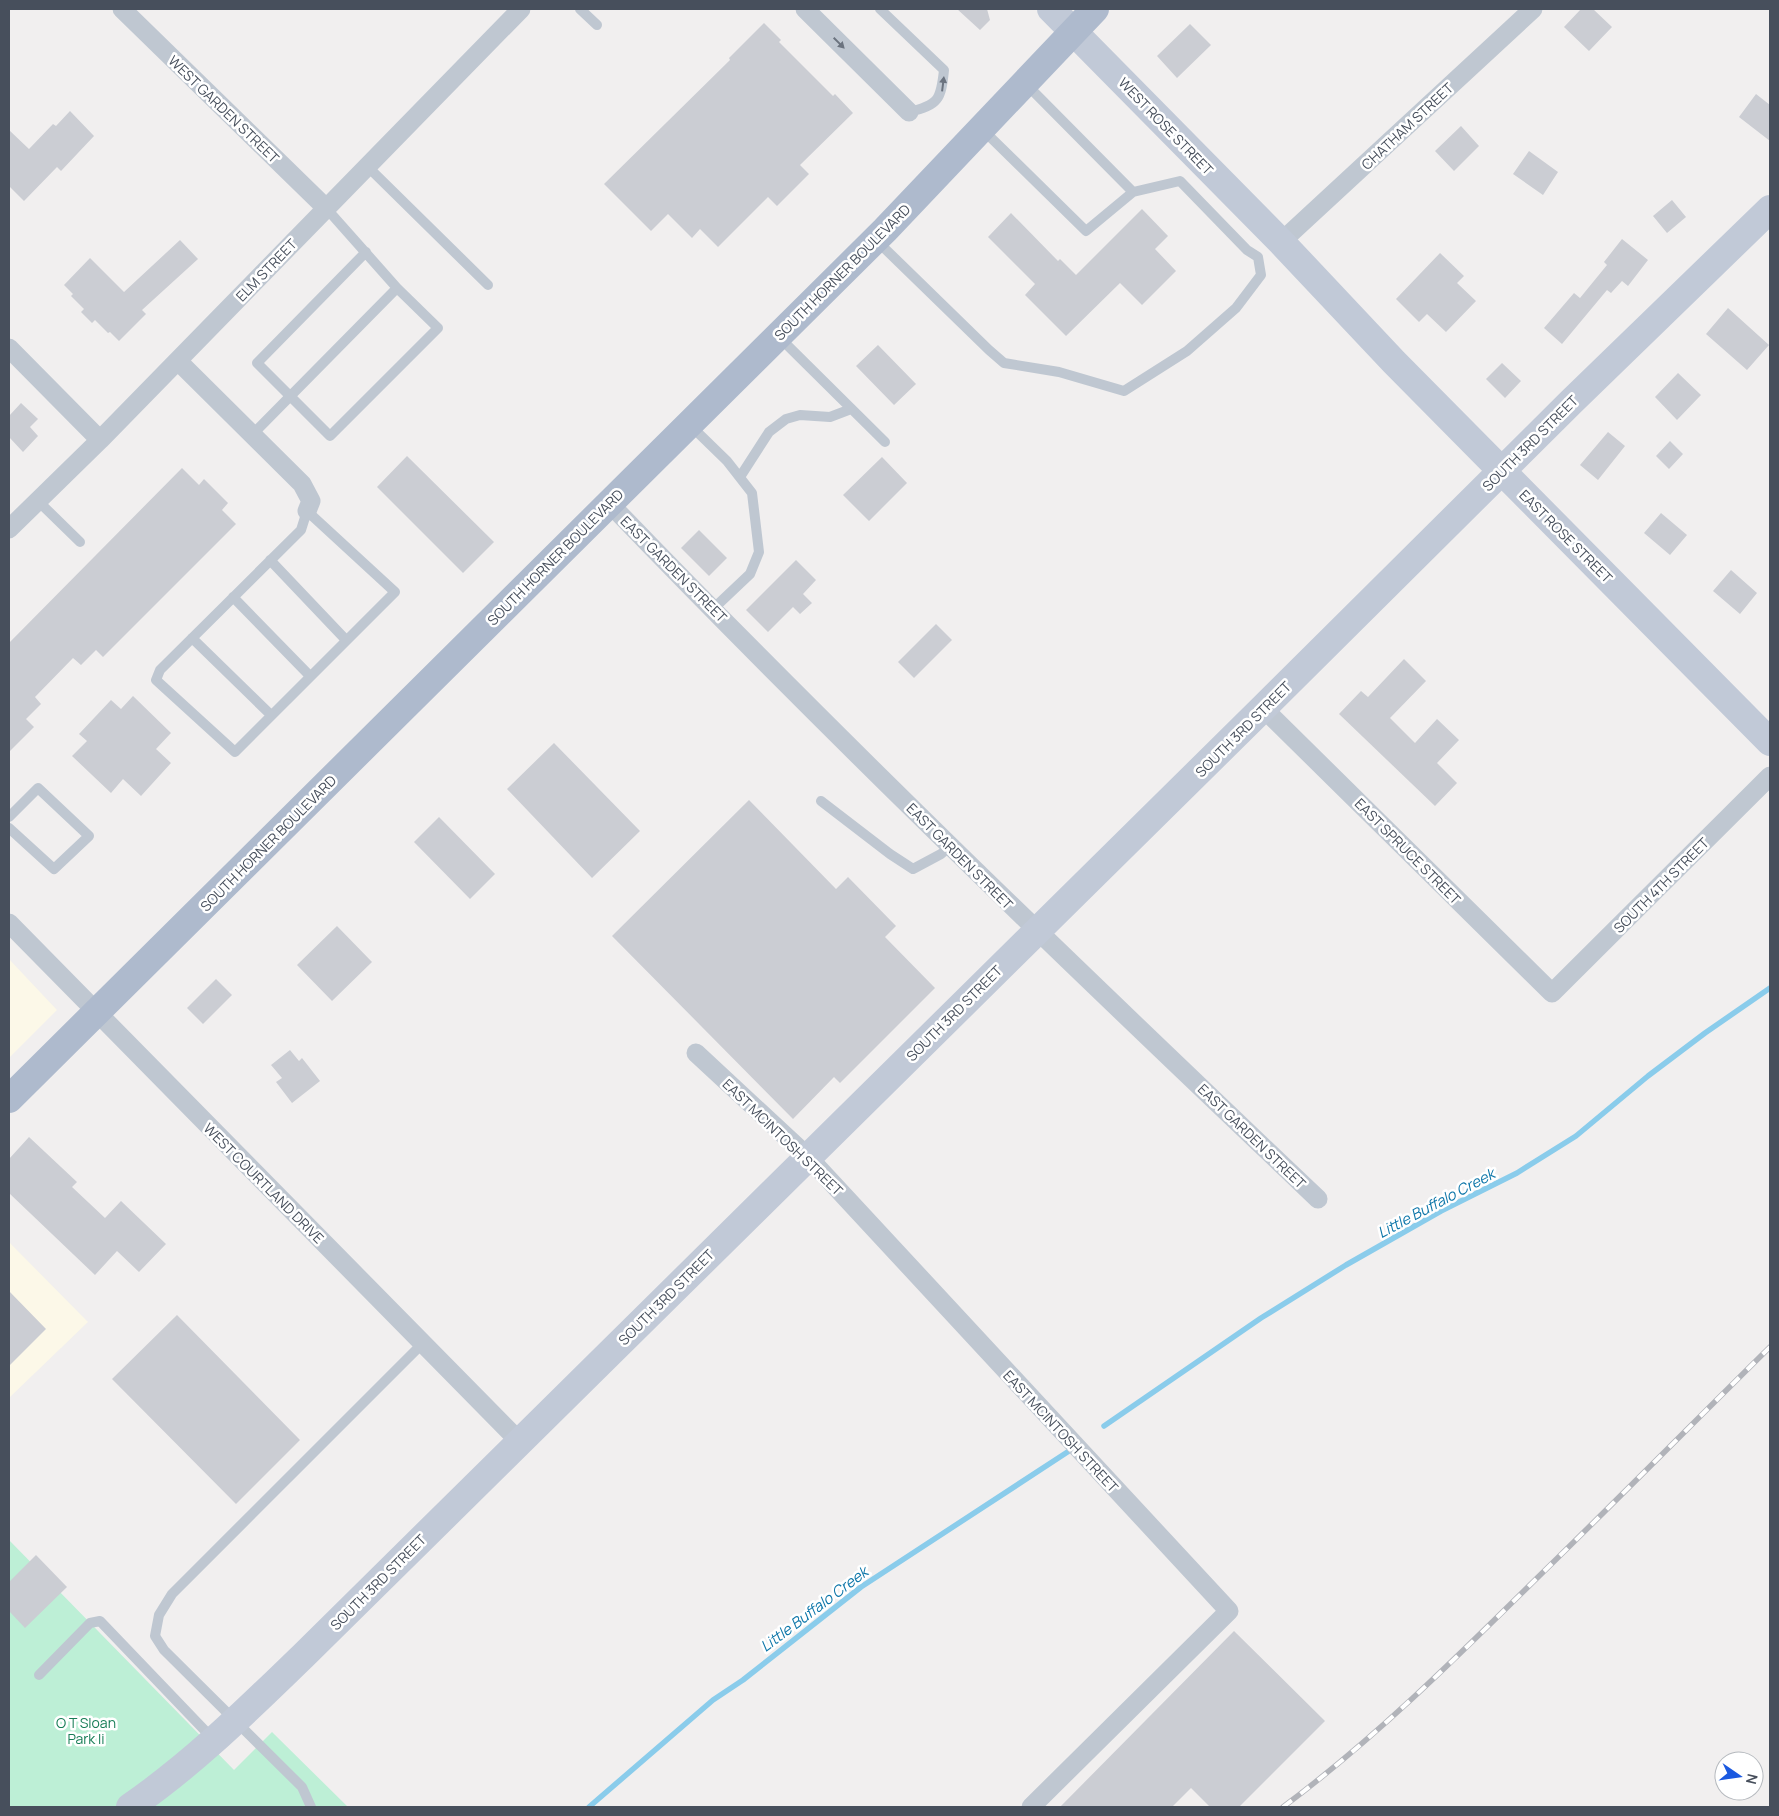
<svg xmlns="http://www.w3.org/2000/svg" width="1779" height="1816" viewBox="0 0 1779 1816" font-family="Manrope,sans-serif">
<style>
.commercial{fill:#fcf8e8}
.green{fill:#bdefd6}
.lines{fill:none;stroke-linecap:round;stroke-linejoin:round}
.stream{stroke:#8acceb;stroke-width:5.5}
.building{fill:#cbcdd3}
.lane{stroke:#bfc7d1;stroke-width:10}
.street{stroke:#bfc7d1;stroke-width:19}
.secondary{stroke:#c1c9d7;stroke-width:28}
.primary{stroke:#aebacd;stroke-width:28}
.rail-casing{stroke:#b1b3b9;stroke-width:5.5}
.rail{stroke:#fff;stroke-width:4;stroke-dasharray:11;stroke-linecap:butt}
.oneway{fill:#6b737f}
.labels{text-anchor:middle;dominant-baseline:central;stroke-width:5;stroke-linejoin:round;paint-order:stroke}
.street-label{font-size:14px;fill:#474f5c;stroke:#fff}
.park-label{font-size:14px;fill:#177d56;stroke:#fff}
.water-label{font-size:15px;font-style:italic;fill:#0d76a9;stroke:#fff}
</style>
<rect width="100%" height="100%" fill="#f1efef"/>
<!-- commercial -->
<path class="commercial" d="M 9,959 L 57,1010 L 9,1058 Z
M 9,1242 L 88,1322 L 9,1398 Z"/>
<!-- green -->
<path class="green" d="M 9,1540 L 234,1770 L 272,1732 L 348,1807 L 9,1807 Z"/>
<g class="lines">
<!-- stream -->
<path class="stream" d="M 1104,1426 L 1261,1318 L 1346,1265 L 1441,1211 L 1517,1173 L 1576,1136 L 1648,1076 L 1705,1033 L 1770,988
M 589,1807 L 713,1700 L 743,1680 L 861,1587 L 1069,1451"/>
</g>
<!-- building -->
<path class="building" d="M 957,9 L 987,9 L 990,20 L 980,30 Z
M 1581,9 L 1593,9 L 1612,27 L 1589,51 L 1564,27 Z
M 764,23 L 781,40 L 779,42 L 833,96 L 835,94 L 853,113 L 800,165 L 809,174 L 777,206 L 768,197 L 718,247 L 700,229 L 692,238 L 668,214 L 651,231 L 604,184 L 730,60 L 729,58 Z
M 1190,24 L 1211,45 L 1177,78 L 1157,56 Z
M 1756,94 L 1770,105 L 1770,141 L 1739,117 Z
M 70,111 L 94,136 L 61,171 L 57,167 L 24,201 L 9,186 L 9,130 L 29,149 L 53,124 L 56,126 Z
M 1461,126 L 1479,146 L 1454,171 L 1435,151 Z
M 1529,151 L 1558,172 L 1543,195 L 1513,174 Z
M 1672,200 L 1686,217 L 1667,233 L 1653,216 Z
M 1142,209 L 1168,236 L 1155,249 L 1176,271 L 1142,305 L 1120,283 L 1066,336 L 1025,295 L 1035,284 L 988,237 L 1011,213 L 1058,261 L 1060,259 L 1076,275 Z
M 1622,239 L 1648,260 L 1628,286 L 1622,281 L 1611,293 L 1607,290 L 1562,344 L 1544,328 L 1574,293 L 1580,298 L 1607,265 L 1604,262 Z
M 180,240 L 198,259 L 142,310 L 146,314 L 119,341 L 110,332 L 108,333 L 95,320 L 92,323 L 81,312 L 84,309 L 71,296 L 73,294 L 64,285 L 90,258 L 124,292 Z
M 1440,253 L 1464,276 L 1457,283 L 1476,301 L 1446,332 L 1427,314 L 1419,322 L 1396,299 Z
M 1728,308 L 1769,345 L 1747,370 L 1706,334 Z
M 878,345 L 916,384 L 894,405 L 856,366 Z
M 1502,363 L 1521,381 L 1505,398 L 1486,379 Z
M 1678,373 L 1701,395 L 1677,420 L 1655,397 Z
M 21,403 L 38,419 L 30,427 L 38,436 L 23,452 L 9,437 L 9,416 Z
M 1608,432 L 1625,446 L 1598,480 L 1580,465 Z
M 1670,441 L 1683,454 L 1669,469 L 1656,456 Z
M 407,456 L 494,542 L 463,573 L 377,487 Z
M 882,457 L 907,483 L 869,521 L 843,495 Z
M 182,468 L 199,485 L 204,479 L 228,503 L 222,510 L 236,524 L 103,657 L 96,650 L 81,665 L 73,658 L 35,697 L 41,704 L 26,719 L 34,727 L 9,752 L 9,643 Z
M 1661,513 L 1687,535 L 1670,555 L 1644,533 Z
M 699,530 L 727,558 L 709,576 L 681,548 Z
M 796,560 L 816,580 L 803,594 L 812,603 L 800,614 L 793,607 L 768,632 L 746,610 Z
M 1731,570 L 1757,593 L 1740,614 L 1713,591 Z
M 936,624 L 952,640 L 914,678 L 898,662 Z
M 1404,659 L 1426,681 L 1390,718 L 1415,743 L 1437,719 L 1459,740 L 1437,763 L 1457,783 L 1435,806 L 1339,714 L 1361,691 L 1368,697 Z
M 133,696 L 171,733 L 156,749 L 171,763 L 141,796 L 123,779 L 111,793 L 72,756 L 87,741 L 79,734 L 111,700 L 121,709 Z
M 554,743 L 640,831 L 592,878 L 507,789 Z
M 749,800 L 836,889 L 848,877 L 896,926 L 885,937 L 935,988 L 840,1083 L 834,1077 L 793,1119 L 612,936 Z
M 439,817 L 495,874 L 470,899 L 414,842 Z
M 337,926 L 372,962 L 332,1001 L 297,965 Z
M 216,979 L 232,995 L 203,1024 L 187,1008 Z
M 290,1050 L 299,1061 L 302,1058 L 320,1081 L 292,1103 L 276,1082 L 282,1078 L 271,1065 Z
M 29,1137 L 77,1182 L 72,1187 L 105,1218 L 121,1201 L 166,1244 L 139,1272 L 117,1251 L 95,1275 L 9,1193 L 9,1159 Z
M 9,1291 L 46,1329 L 9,1366 Z
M 177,1315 L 300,1440 L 236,1504 L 112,1379 Z
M 36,1555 L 67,1587 L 25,1628 L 9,1611 L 9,1582 Z
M 1234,1631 L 1325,1721 L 1239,1807 L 1210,1807 L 1191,1788 L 1172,1807 L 1060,1807 Z"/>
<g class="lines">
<!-- lane -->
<path class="lane" d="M 580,9 L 597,25
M 880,9 L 944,70 C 941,99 939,105 909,112
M 982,129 L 1086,231 L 1133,192 L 1026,84
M 367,166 L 488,285
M 876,240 L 989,350 L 1004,363 L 1059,372 L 1124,391 L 1187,351 L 1236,308 L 1261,275 L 1258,257 L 1247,250 L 1180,181 L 1133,192
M 366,252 L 257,363 L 330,436 L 438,328 L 397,288
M 779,337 L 885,442
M 690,425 L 727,461 L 752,493 L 759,552 L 750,574 L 713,609
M 252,435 L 397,288 L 326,208
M 740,477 L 769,432 L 786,419 L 800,415 L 830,417 L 851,409
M 38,501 L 80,542
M 307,511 L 395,592 L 235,752 L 156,680 L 160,670 L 301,530 Z
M 270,560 L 346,640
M 233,597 L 310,676
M 192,638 L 271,715
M 821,801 L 890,854 L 913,869 L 941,854 L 950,846
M 9,817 L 38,788 L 89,836 L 54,869 L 9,828
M 39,1675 L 90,1623 L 100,1621 L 213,1739
M 311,1807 L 302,1787 L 164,1650 L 155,1636 L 159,1615 L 172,1594 L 423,1343"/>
<!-- street -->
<path class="street" d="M 122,9 L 326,208
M 805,9 L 909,112
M 1281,242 L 1533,9
M 9,348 L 100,440
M 178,361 L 302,484 L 311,501 L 307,511
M 610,504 C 839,742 1078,971 1318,1199
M 9,529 L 100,440 L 521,9
M 1263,708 L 1552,993 L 1770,776
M 9,923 L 520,1442
M 696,1053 L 808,1157 L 1229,1611 L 1031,1807"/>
<!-- secondary -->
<path class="secondary" d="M 1051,9 L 1281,242 L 1394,362 L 1770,742
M 130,1807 C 194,1763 248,1709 303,1656 L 1263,708 L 1571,402 L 1770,209"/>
<!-- primary -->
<path class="primary" d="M 9,1099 L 885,230 L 1095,9"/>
<!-- rail casing -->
<g class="rail-casing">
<path id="rail" d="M 1283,1807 C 1373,1740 1454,1660 1533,1582 C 1613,1504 1691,1425 1770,1347"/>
</g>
<!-- rail -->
<use href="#rail" class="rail"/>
</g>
<!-- one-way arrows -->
<defs><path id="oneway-solid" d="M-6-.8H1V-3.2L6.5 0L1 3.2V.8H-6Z" transform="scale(1.25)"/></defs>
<g class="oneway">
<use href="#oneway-solid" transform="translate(839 43) rotate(45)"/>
<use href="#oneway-solid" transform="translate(943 84) rotate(-83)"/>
</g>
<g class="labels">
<!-- street labels -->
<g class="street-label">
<text transform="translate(224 109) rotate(44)">WEST GARDEN STREET</text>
<text transform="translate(1166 126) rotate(46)">WEST ROSE STREET</text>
<text transform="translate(1407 126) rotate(-43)">CHATHAM STREET</text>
<text transform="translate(266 270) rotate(-46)">ELM STREET</text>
<text transform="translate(842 272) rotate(-45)">SOUTH HORNER BOULEVARD</text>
<text transform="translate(1530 443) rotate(-45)">SOUTH 3RD STREET</text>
<text transform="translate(1566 536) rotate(45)">EAST ROSE STREET</text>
<text transform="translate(555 557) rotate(-45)">SOUTH HORNER BOULEVARD</text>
<text transform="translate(674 569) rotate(45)">EAST GARDEN STREET</text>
<text transform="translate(1243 729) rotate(-45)">SOUTH 3RD STREET</text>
<text transform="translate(268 843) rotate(-45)">SOUTH HORNER BOULEVARD</text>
<text transform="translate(1408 851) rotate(45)">EAST SPRUCE STREET</text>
<text transform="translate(960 856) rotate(45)">EAST GARDEN STREET</text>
<text transform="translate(1661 885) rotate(-45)">SOUTH 4TH STREET</text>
<text transform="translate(954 1013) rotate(-45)">SOUTH 3RD STREET</text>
<text transform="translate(1252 1136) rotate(44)">EAST GARDEN STREET</text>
<text transform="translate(783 1137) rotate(44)">EAST MCINTOSH STREET</text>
<text transform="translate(264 1183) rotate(45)">WEST COURTLAND DRIVE</text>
<text transform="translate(666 1297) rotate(-45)">SOUTH 3RD STREET</text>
<text transform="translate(1061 1431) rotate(47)">EAST MCINTOSH STREET</text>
<text transform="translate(378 1582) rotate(-45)">SOUTH 3RD STREET</text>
</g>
<!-- park labels -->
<g class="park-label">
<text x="86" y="1722">O T Sloan<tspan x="86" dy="16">Park Ii</tspan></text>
</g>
<!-- water labels -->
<g class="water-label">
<text transform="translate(1436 1203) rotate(-28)">Little Buffalo Creek</text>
<text transform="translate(814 1609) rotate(-37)">Little Buffalo Creek</text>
</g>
</g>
<!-- border -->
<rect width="1779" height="1816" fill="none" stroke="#474f5c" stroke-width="20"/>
<!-- north arrow -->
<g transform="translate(1739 1776) rotate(103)"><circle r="24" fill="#ffffff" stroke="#b5b9be"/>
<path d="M0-4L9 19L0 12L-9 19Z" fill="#1a59e0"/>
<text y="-8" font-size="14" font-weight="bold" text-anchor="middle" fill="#474f5c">N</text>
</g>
</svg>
